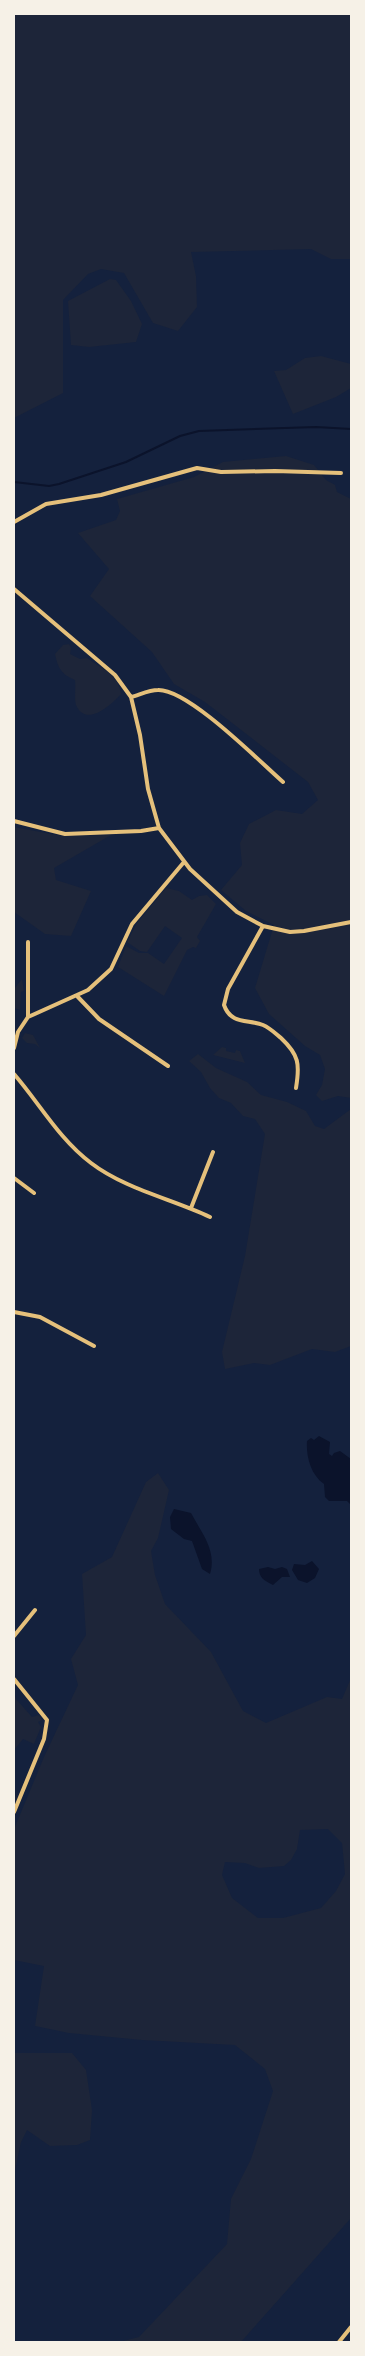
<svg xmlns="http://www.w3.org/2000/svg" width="365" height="2356" viewBox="0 0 365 2356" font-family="Ubuntu,sans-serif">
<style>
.green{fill:#1d2539;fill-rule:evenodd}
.water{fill:#0b132b}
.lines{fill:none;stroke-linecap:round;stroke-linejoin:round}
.stream{stroke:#0b132b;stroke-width:2}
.minor{stroke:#e5c07b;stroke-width:4}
</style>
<rect width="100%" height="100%" fill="#14213d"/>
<!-- green -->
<path class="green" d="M 14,14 L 351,14 L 351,259 L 331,259 L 311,249 L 191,252 L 196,276 L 197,307 L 178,331 L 153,323 L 124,273 L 101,269 L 88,274 L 63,300 L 63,393 L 14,418 Z
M 110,279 L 116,280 L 131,301 L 142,324 L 136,342 L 89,347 L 71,345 L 68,301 Z
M 321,356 L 351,364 L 351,388 L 336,397 L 293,414 L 274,371 L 286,370 L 305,358 Z
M 286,456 L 314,465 L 326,480 L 335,485 L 337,492 L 351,499 L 351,1098 L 338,1096 L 322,1101 L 316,1095 L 322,1085 L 325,1069 L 320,1055 L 305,1046 L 269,1014 L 255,988 L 274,925 L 246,911 L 221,890 L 242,865 L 240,843 L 249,824 L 276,810 L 302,814 L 318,800 L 308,782 L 205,702 L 174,684 L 152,652 L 90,596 L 109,569 L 78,533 L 116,520 L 120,511 L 117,499 L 194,477 L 223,462 Z
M 69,644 L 71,648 L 70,654 L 80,659 L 87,658 C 101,668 119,675 121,694 C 111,705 86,728 76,705 C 74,699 76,687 75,680 C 61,674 58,668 55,654 L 63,645 Z
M 14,827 L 62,836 L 111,835 L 54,868 L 56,880 L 91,891 L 71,936 L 45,934 L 14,912 Z
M 166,888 L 179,891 L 192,900 L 199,896 L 207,895 L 216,904 L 197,937 L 200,941 L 196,948 L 193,947 L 187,950 L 164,996 L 118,967 L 126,946 L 139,953 L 148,953 L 164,964 L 182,938 L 165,926 L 147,952 L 140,951 L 127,942 L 137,923 Z
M 22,979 L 24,991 L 21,992 L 20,1010 L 14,1008 L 14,989 Z
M 25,1033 L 33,1035 L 40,1048 L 35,1044 L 27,1043 L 22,1038 Z
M 222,1047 L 226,1048 L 226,1051 L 235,1053 L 236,1050 L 240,1051 L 245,1063 L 213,1055 Z
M 198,1054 L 216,1068 L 247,1082 L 261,1095 L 287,1102 L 306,1111 L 315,1126 L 324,1129 L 351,1109 L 351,1346 L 335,1352 L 312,1349 L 270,1365 L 254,1363 L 225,1369 L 222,1352 L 245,1256 L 265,1134 L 255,1119 L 243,1116 L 231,1103 L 219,1098 L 210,1088 L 201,1072 L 189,1061 Z
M 158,1473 L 169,1490 L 158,1538 L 151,1551 L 155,1575 L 165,1604 L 211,1652 L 243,1711 L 266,1723 L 327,1697 L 342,1699 L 351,1678 L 351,2218 L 241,2342 L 119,2342 L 139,2337 L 227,2244 L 231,2199 L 251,2159 L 273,2091 L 265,2069 L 235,2045 L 142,2040 L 69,2033 L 35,2026 L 44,1966 L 14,1960 L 14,1829 L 44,1757 L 78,1685 L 71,1659 L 86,1635 L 82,1574 L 112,1557 L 146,1482 ZM 328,1829 L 342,1843 L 345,1874 L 336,1891 L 321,1908 L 283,1918 L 258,1918 L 232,1898 L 222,1875 L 225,1862 L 245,1863 L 259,1868 L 284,1866 L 291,1860 L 297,1849 L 300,1830 Z
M 14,1693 L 16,1699 L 32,1717 L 39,1715 L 42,1720 L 38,1722 L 41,1727 L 34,1744 L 23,1739 L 14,1750 Z
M 14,2053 L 72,2053 L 86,2070 L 92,2110 L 90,2140 L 77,2145 L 50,2146 L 27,2130 L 21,2142 L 14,2175 Z"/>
<!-- water -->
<path class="water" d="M 319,1436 L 330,1442 L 329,1454 L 332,1456 L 334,1453 L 340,1451 L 351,1459 L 351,1505 L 347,1501 L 329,1501 L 325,1497 L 324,1484 C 310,1474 306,1455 307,1441 L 311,1438 L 314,1440 Z
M 174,1509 L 191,1513 C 202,1534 217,1550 210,1574 L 202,1569 L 192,1541 L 184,1539 L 171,1529 L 170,1517 Z
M 312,1561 L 319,1569 L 315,1578 L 307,1583 L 298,1580 L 292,1570 L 294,1564 L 305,1565 Z
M 268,1567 L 275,1569 L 282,1567 L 287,1569 L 290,1577 L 282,1577 L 273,1585 C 265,1581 259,1578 259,1569 Z"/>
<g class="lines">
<!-- stream -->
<path class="stream" d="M 14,482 L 49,486 L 59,484 L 126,462 L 180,436 L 199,431 L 316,427 L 351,429"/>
<!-- minor -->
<path class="minor" d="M 14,522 L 46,504 L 101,495 L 197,468 L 221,472 L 275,471 L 341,473
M 14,589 L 115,675 L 131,697 L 140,735 L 148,789 L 159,828 L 190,869 L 237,912 L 263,926 L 290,932 L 304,931 L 351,922
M 131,697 C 139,695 149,690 158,690 C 188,689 258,760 283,782
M 14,821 L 65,834 L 141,831 L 159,828
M 263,926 L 228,989 L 224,1005 C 231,1025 248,1019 263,1025 C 270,1028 275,1033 281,1038 C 299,1055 300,1064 296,1088
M 28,942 L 28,1017
M 77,996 L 99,1019 L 168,1066
M 14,1048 L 18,1032 L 28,1017 L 88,990 L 111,969 L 132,924 L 184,862
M 14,1074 C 40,1104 59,1139 91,1163 C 125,1189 172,1199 210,1217
M 14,1178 L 34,1193
M 191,1208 L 213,1152
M 14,1312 L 40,1317 L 94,1346
M 14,1636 L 35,1610
M 14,1679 L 47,1720 L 44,1739 L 14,1812
M 339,2342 L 351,2327"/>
</g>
<!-- border -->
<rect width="365" height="2356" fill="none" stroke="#f6f1e7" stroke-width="30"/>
</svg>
